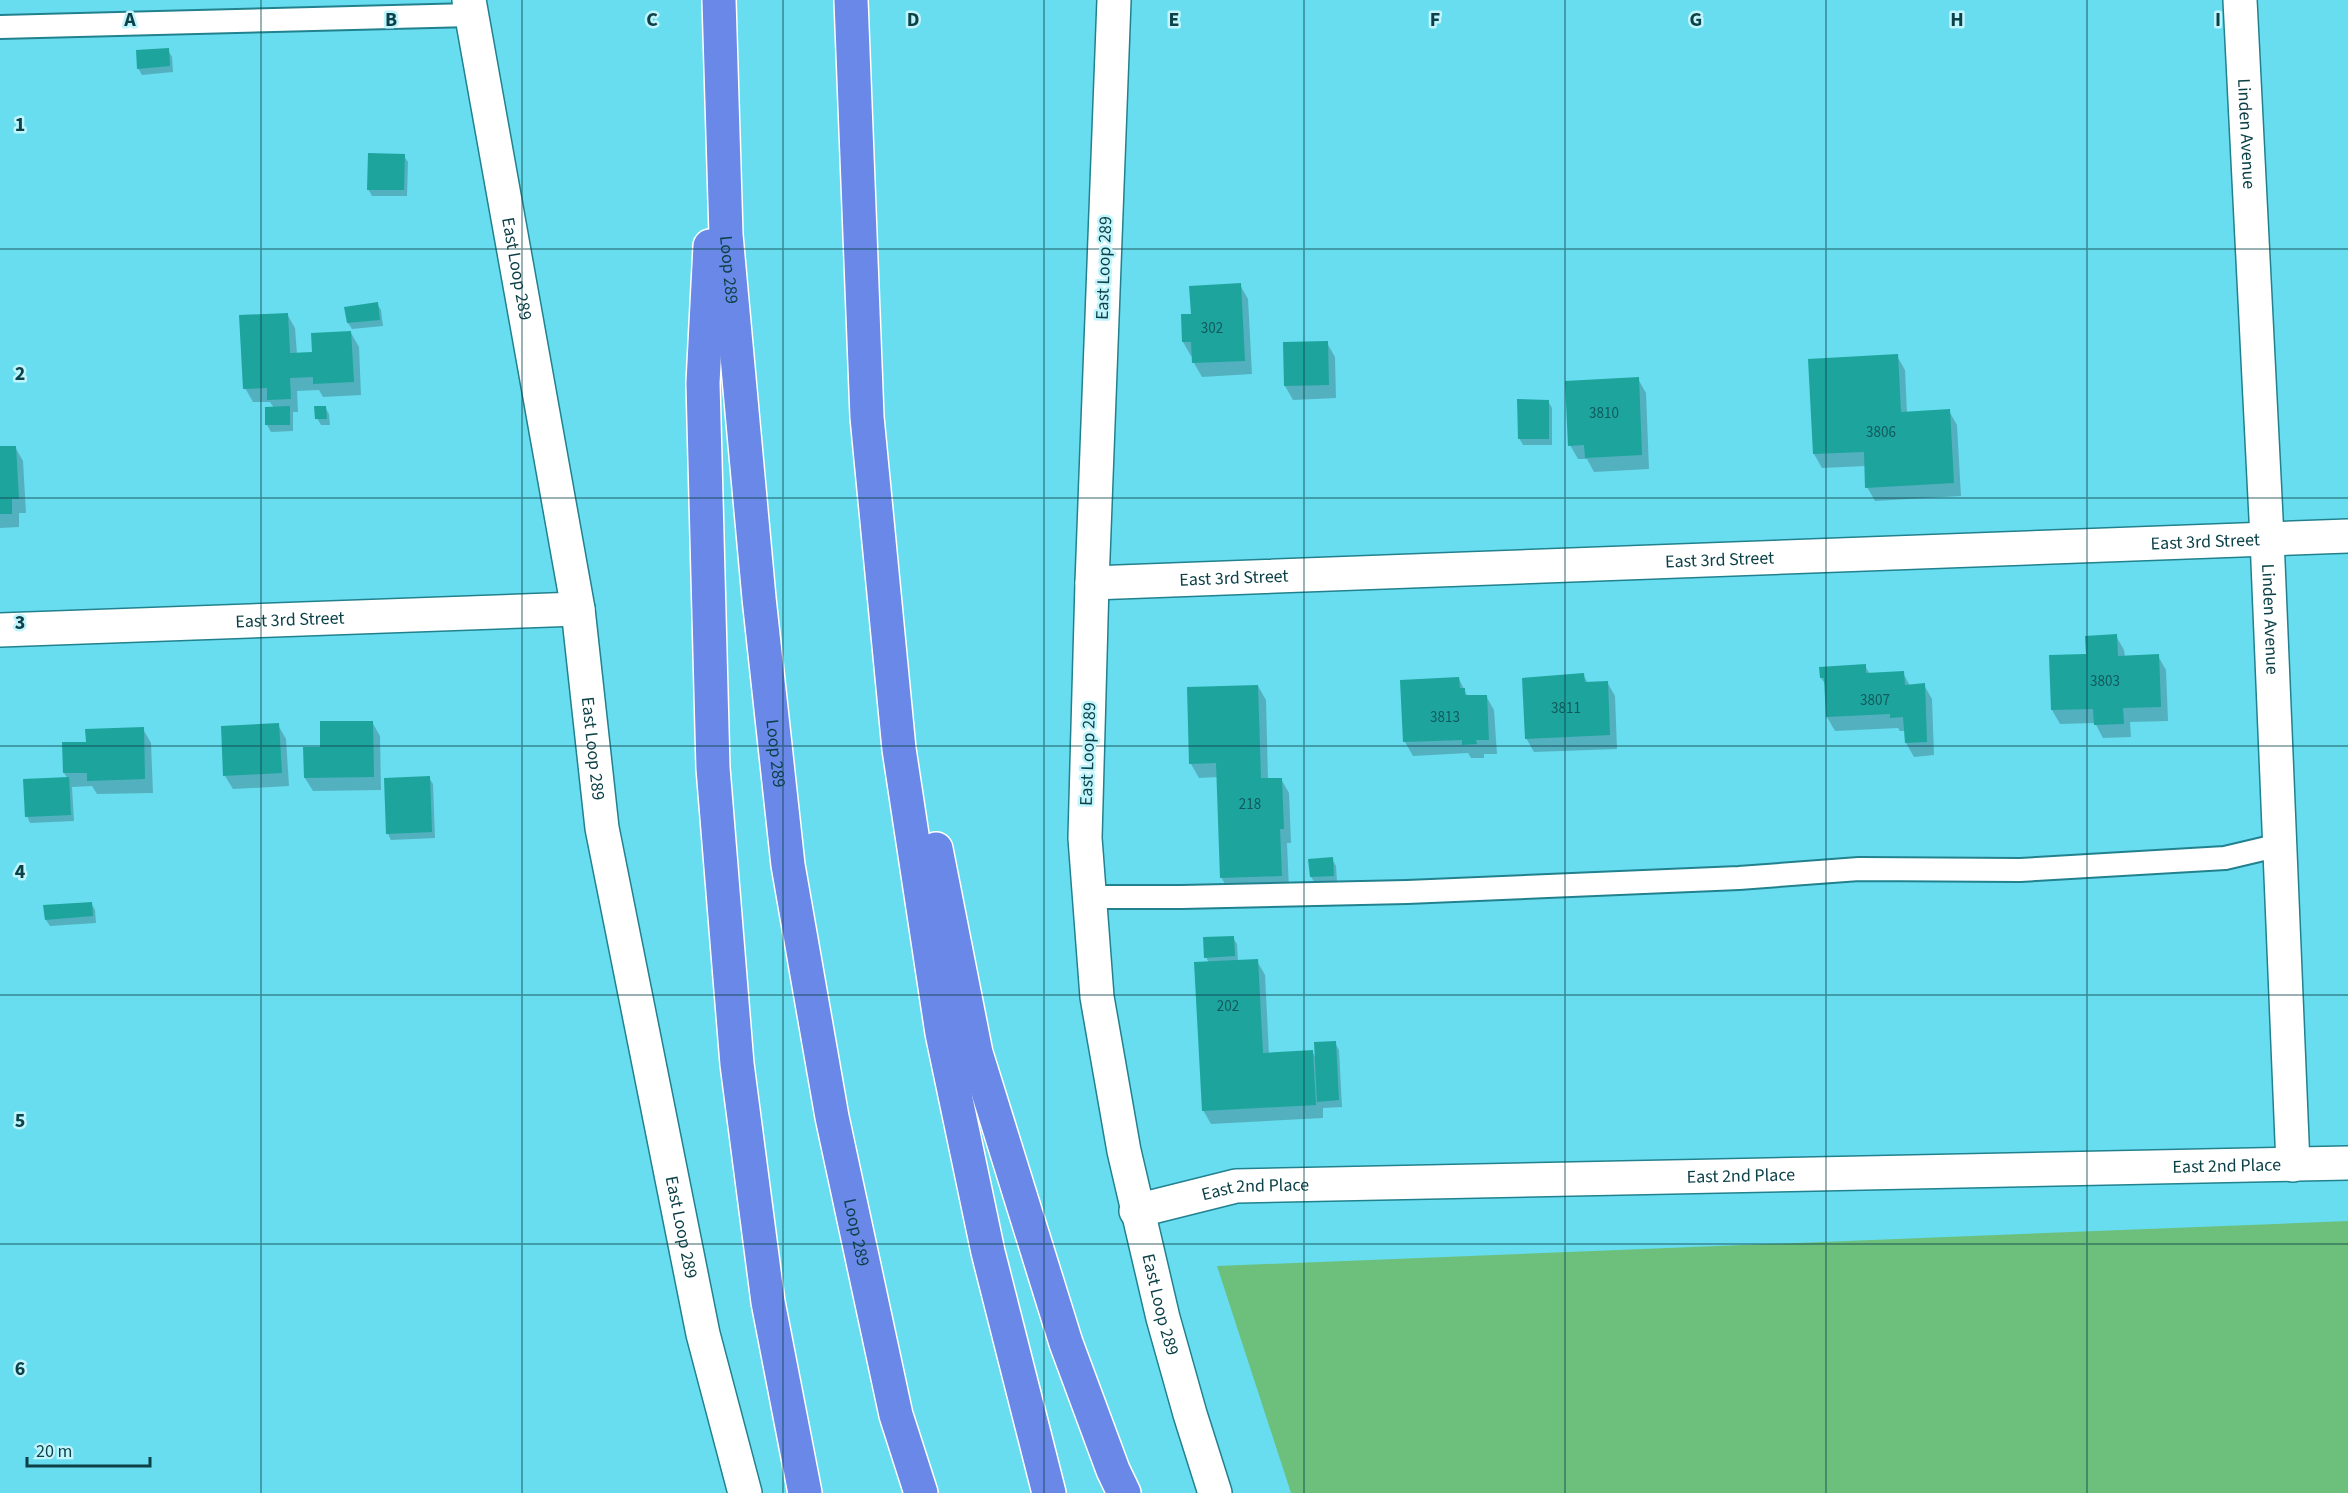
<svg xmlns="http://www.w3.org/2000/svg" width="2348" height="1493" viewBox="0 0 2348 1493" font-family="'Source Sans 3',sans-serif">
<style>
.green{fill:#6cc07c}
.shadow{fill:#0003}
.building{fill:#1da49d}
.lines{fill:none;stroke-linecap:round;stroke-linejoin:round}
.lane-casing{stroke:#22818e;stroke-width:26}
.street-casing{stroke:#22818e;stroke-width:36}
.secondary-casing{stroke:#22818e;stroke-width:36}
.highway-casing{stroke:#fff;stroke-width:36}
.lane{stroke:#fff;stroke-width:22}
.street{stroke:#fff;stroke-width:33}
.secondary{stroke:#fff;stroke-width:33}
.highway{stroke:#6988e8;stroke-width:33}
.grid{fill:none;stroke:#0c4148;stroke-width:1.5;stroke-opacity:0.55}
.labels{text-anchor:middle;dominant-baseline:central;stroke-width:5;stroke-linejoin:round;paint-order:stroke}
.number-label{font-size:15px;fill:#105a5d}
.street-label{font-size:18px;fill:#0c4148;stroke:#c1f5fd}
.grid-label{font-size:20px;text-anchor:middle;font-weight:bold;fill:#0c4148;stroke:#c1f5fd;stroke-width:5;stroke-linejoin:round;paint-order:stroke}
</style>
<rect width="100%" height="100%" fill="#68ddef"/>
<!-- green -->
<path class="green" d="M 2348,1221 L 2348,1493 L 1291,1493 L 1217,1266 Z"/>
<!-- shadow -->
<path class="shadow" d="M 168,50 L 172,57 L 173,72 L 142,75 L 138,68 Z
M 404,156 L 408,162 L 407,196 L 372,196 L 368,189 Z
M 1240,285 L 1248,299 L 1252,374 L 1202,377 L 1194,363 L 1193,356 L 1191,356 L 1183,342 L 1182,315 L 1192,315 Z
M 377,304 L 381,310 L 383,326 L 352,329 L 348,323 L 346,308 Z
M 287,314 L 295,328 L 297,354 L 313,354 L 351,333 L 359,347 L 361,395 L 323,397 L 319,390 L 297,391 L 298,412 L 293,412 L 293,431 L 271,432 L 267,425 L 267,409 L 274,408 L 270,402 L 253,402 L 245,388 Z
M 1327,343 L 1335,357 L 1336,398 L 1293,400 L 1285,386 L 1284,344 Z
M 1897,356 L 1905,370 L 1907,413 L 1949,411 L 1957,425 L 1961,496 L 1875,501 L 1867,487 L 1866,466 L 1822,468 L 1814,454 Z
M 1638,379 L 1646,393 L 1649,469 L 1594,472 L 1587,459 L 1578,459 L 1570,445 Z
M 1548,401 L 1552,408 L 1552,445 L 1523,445 L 1519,438 Z
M 325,407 L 329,414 L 330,425 L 321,425 L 317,418 Z
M 15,447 L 23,461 L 26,513 L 19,513 L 19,527 L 0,528 L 0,448 Z
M 2116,636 L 2124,650 L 2125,657 L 2158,656 L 2166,670 L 2168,721 L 2130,722 L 2131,737 L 2103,738 L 2095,723 L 2060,724 L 2052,710 L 2087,655 Z
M 1865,666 L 1870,674 L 1903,673 L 1910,686 L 1924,685 L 1932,699 L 1934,755 L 1914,757 L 1906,743 L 1905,731 L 1900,731 L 1898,728 L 1835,731 L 1827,717 L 1826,685 L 1821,678 Z
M 1583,675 L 1588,683 L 1607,682 L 1615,696 L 1617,749 L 1534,752 L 1526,738 Z
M 1459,679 L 1468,697 L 1486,696 L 1494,710 L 1497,754 L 1484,754 L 1484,758 L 1471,758 L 1468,753 L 1413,756 L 1405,742 Z
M 1258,686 L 1266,700 L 1268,780 L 1281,779 L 1289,793 L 1291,843 L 1287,843 L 1289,890 L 1229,891 L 1221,877 L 1218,777 L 1199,778 L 1191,764 Z
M 372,722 L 380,736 L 381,790 L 313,791 L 305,778 L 322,748 Z
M 278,725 L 286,739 L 289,786 L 233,789 L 225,776 Z
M 143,729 L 151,743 L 153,793 L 97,794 L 92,786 L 72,787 L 74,821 L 30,823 L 27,816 L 68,779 L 64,773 L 64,744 L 87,744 Z
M 429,778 L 433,784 L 435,838 L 391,840 L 388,834 Z
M 1332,859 L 1336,866 L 1337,882 L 1315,883 L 1311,877 Z
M 91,903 L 95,910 L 96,923 L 50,926 L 46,920 Z
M 1233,938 L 1237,944 L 1238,962 L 1257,961 L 1265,975 L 1269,1054 L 1312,1052 L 1317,1059 L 1335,1043 L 1339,1050 L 1342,1107 L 1323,1108 L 1323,1118 L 1211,1124 L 1203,1110 L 1209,963 L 1206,957 Z"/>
<!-- building -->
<path class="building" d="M 169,48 L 170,66 L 137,69 L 136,50 Z
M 368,153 L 405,154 L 404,190 L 367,190 Z
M 1241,283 L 1245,361 L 1192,363 L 1191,342 L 1182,342 L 1181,314 L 1191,314 L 1189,286 Z
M 378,302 L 380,320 L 347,323 L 344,307 Z
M 288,313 L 290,353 L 312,352 L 311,333 L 351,331 L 354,382 L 313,384 L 313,377 L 290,378 L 291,399 L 267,400 L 267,388 L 243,389 L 239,315 Z
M 1328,341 L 1329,385 L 1284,386 L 1283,342 Z
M 1898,354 L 1901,412 L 1950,409 L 1954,483 L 1865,488 L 1864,452 L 1813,454 L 1808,359 Z
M 1639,377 L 1642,455 L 1585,458 L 1584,445 L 1568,446 L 1565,381 Z
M 1517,399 L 1549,400 L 1549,439 L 1518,439 Z
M 290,406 L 290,425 L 265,425 L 265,407 Z
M 314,406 L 326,406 L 327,419 L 315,419 Z
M 0,446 L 16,446 L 19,499 L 12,499 L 12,514 L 0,514 Z
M 2117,634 L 2118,656 L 2159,654 L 2161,707 L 2123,708 L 2124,724 L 2094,725 L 2093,709 L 2051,710 L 2049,655 L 2086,654 L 2085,636 Z
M 1866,664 L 1866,673 L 1904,671 L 1905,685 L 1925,683 L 1927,742 L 1905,743 L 1903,717 L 1890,718 L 1890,714 L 1826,717 L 1824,678 L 1820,678 L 1819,667 Z
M 1584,673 L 1585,682 L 1608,681 L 1610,735 L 1525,739 L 1522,678 Z
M 1459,677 L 1460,688 L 1465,688 L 1465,695 L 1487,695 L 1489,740 L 1476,740 L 1477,744 L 1462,745 L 1462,740 L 1403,742 L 1400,680 Z
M 1258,685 L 1261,778 L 1282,778 L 1284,829 L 1280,829 L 1282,876 L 1220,878 L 1216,763 L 1189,764 L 1187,687 Z
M 320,721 L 373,721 L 374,777 L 304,778 L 303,747 L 320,747 Z
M 279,723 L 282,773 L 223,776 L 221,726 Z
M 144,727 L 145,779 L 87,781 L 87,773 L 63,773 L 62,742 L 86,742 L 85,729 Z
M 430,776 L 432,832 L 386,834 L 384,778 Z
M 69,777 L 71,815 L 25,817 L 23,779 Z
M 1333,857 L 1334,876 L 1310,877 L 1308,859 Z
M 92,902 L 93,916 L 45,920 L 43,905 Z
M 1234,936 L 1235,956 L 1204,958 L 1203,937 Z
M 1258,959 L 1263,1053 L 1313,1050 L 1316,1105 L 1202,1111 L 1194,962 Z
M 1336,1041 L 1339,1100 L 1317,1102 L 1314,1042 Z"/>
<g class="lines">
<!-- lane casing -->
<g class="lane-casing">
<path id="lane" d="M 0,27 L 471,15
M 1090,897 L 1181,897 L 1407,892 L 1739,878 L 1859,869 L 2020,870 L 2225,858 L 2280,845"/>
</g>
<!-- street casing -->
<g class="street-casing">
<g id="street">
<path id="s1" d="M 2240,0 L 2267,538 L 2293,1165"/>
<path id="s2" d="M 1092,583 L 2348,536"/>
<path id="s3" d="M 0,630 L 578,609"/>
<path id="s4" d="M 1136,1211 L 1236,1186 L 2348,1163"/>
</g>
</g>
<!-- secondary casing -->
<g class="secondary-casing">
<g id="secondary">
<path id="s5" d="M 469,0 L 578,609 L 602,828 L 703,1334 L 745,1493"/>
<path id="s6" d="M 1114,0 L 1092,583 L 1085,838 L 1097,997 L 1124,1151 L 1163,1318 L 1190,1414 L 1215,1493"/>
</g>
</g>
<!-- highway casing -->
<g class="highway-casing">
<g id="highway">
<path id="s7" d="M 719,0 L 726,235 L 759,598 L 788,865 L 832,1117 L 896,1415 L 921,1493"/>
<path d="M 851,0 L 867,417 L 899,749 L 942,1033 L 988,1252 L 1049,1493"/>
<path d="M 710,246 L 703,383 L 713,768 L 737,1064 L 768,1302 L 805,1493"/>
<path d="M 936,849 L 976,1053 L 1066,1343 L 1113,1470 L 1124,1493"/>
</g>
</g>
<!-- lane -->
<use href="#lane" class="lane"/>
<!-- street -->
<use href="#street" class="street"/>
<!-- secondary -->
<use href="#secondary" class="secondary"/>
<!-- highway -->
<use href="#highway" class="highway"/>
</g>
<!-- grid -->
<path class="grid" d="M 261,0 L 261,1493M 522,0 L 522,1493M 783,0 L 783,1493M 1044,0 L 1044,1493M 1304,0 L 1304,1493M 1565,0 L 1565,1493M 1826,0 L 1826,1493M 2087,0 L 2087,1493M 0,249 L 2348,249M 0,498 L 2348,498M 0,746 L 2348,746M 0,995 L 2348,995M 0,1244 L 2348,1244"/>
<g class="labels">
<!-- number labels -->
<g class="number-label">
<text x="1212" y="328">302</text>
<text x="1604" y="413">3810</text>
<text x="1881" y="432">3806</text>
<text x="2105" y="681">3803</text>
<text x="1875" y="700">3807</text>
<text x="1566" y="708">3811</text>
<text x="1445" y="717">3813</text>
<text x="1250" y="804">218</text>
<text x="1228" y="1006">202</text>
</g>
<!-- street labels -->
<g class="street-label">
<text stroke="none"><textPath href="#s1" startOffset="134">Linden Avenue</textPath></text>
<text transform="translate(1104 268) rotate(-88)">East Loop 289</text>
<text stroke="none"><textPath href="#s7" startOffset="270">Loop 289</textPath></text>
<text stroke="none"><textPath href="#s5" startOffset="273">East Loop 289</textPath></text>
<text stroke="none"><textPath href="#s2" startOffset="1114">East 3rd Street</textPath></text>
<text stroke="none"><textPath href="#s2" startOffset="628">East 3rd Street</textPath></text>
<text stroke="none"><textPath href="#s2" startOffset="142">East 3rd Street</textPath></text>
<text stroke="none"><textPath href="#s1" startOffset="620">Linden Avenue</textPath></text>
<text stroke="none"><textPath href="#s3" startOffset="290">East 3rd Street</textPath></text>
<text stroke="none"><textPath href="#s5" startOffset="759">East Loop 289</textPath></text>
<text stroke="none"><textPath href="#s7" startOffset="756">Loop 289</textPath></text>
<text transform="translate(1088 754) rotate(-88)">East Loop 289</text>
<text stroke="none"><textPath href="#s4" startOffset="1094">East 2nd Place</textPath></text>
<text stroke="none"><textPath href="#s4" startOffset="608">East 2nd Place</textPath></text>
<text stroke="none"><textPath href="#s4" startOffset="122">East 2nd Place</textPath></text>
<text stroke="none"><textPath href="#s5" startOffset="1246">East Loop 289</textPath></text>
<text stroke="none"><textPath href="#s7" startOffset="1242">Loop 289</textPath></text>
<text stroke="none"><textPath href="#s6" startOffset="1312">East Loop 289</textPath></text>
</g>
</g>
<g class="grid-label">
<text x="130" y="26">A</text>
<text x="391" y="26">B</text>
<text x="652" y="26">C</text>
<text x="913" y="26">D</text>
<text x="1174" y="26">E</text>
<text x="1435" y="26">F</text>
<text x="1696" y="26">G</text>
<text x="1957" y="26">H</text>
<text x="2218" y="26">I</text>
<text x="20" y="131">1</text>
<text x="20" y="380">2</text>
<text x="20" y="629">3</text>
<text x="20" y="878">4</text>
<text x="20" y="1127">5</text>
<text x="20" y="1375">6</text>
</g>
<!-- scale -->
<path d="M27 1457v9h123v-9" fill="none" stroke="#0c4148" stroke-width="3"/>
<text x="36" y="1457" font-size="18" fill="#0c4148" stroke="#c1f5fd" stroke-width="4.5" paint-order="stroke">20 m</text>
</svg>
